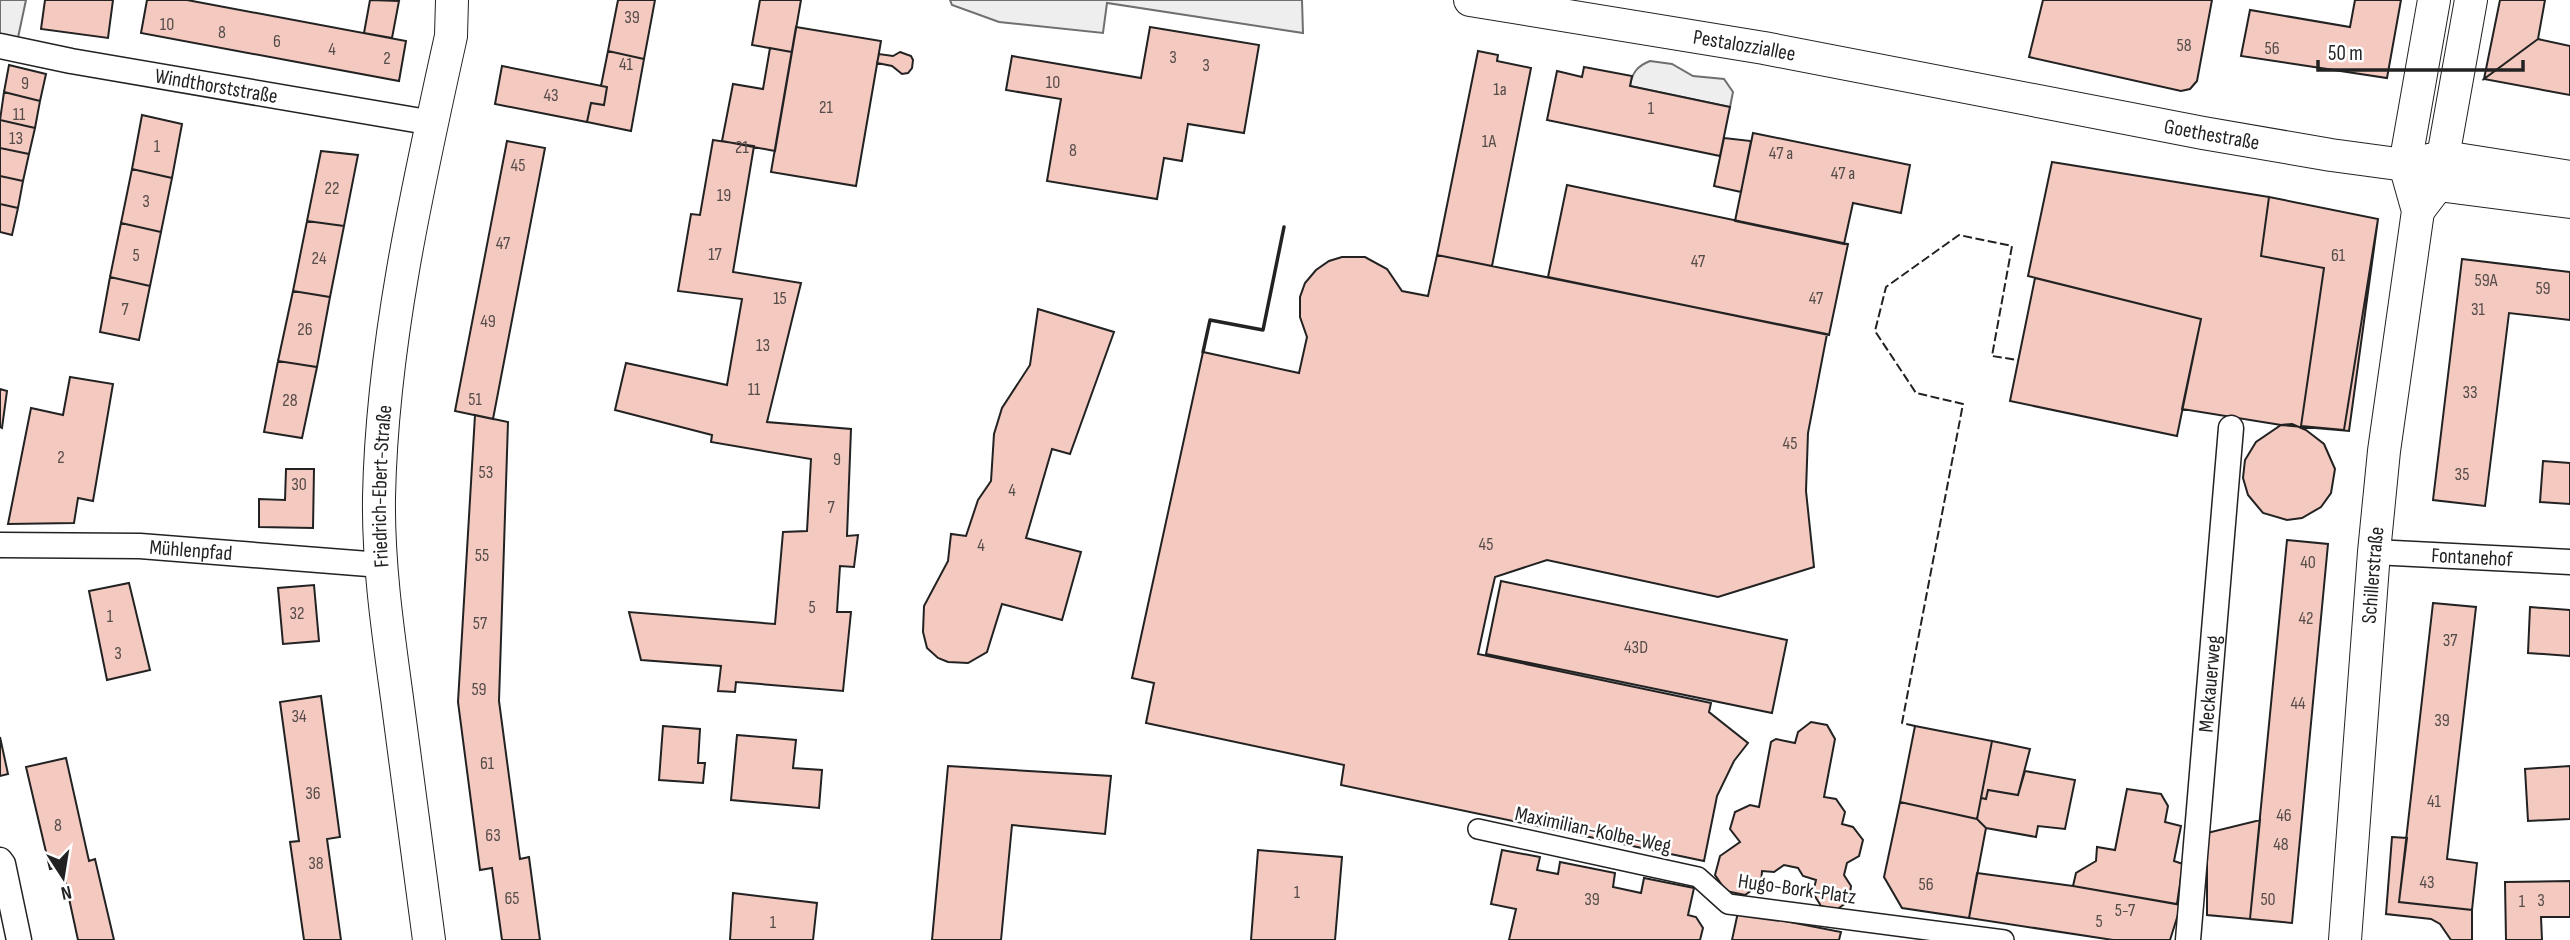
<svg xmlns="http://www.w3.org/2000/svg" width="2570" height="940" viewBox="0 0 2570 940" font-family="'Sofia Sans Condensed',sans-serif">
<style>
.green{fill:#eee;stroke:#6f6f6f;stroke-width:2}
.building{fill:#f3c9c0;stroke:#222;stroke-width:2}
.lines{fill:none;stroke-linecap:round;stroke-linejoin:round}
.pedestrian-casing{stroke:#222;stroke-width:22}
.minor-casing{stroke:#222;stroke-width:27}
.tertiary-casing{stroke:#222;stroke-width:34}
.pedestrian{stroke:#fff;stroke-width:19}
.minor{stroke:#fff;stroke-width:24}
.tertiary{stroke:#fff;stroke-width:32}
.fence{stroke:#222;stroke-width:2;stroke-dasharray:9 3.5;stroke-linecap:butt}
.wall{stroke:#222;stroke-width:3.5}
.labels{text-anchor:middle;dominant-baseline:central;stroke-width:5;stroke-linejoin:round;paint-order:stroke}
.number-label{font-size:18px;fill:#564c4a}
.street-label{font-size:21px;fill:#222;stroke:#fff}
</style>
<rect width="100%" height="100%" fill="#fff"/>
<!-- green -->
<path class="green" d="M 0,0 L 26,0 L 16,47 L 0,44 Z
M 950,0 L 1302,0 L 1303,33 L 1107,3 L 1103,33 L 999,22 L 952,5 Z
M 1650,61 L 1672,64 L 1693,76 L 1724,79 L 1733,92 L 1730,107 L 1630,86 C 1632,73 1637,66 1650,61 Z"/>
<!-- building -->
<path class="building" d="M 45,0 L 113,0 L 108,38 L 41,29 Z
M 147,0 L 187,0 L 406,41 L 399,81 L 141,33 Z
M 370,0 L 399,1 L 392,38 L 364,33 Z
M 618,0 L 655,0 L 644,59 L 608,51 Z
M 760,0 L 801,0 L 792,52 L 752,45 Z
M 2043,0 L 2212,0 L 2197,81 L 2190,89 L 2181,91 L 2029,57 Z
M 2355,0 L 2401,0 L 2387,78 L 2241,56 L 2250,10 L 2350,27 Z
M 2500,0 L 2545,0 L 2538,39 L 2484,79 Z
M 796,27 L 881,41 L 856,186 L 771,172 Z
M 1150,27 L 1259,45 L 1244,133 L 1188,124 L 1182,161 L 1164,158 L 1157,199 L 1047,181 L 1061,99 L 1006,90 L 1012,56 L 1141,78 Z
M 2538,39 L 2570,46 L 2570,95 L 2484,79 Z
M 770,48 L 792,52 L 775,151 L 722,141 L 733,84 L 763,89 Z
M 608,51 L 644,59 L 631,131 L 587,122 L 591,103 L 604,105 L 607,87 L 601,86 Z
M 1478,51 L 1498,55 L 1497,61 L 1531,68 L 1492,266 L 1437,255 Z
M 900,52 L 911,56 L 913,60 L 912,68 L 908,73 L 902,74 L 892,66 L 877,63 L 879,54 L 893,56 Z
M 9,65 L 46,74 L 40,101 L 4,92 Z
M 502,66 L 607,87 L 604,105 L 591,103 L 587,122 L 495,104 Z
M 1584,67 L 1632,76 L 1630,86 L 1730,107 L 1720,156 L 1547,120 L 1557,71 L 1582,77 Z
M 4,92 L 40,101 L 35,128 L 0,120 Z
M 142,115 L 182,124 L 172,178 L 132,169 Z
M 0,120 L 35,128 L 29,154 L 0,148 Z
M 1753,133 L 1910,165 L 1901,213 L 1853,203 L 1844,244 L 1735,221 Z
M 1724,138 L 1751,141 L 1741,192 L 1714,186 Z
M 713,140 L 754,146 L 733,272 L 801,283 L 767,422 L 851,429 L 847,536 L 858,535 L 854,567 L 840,566 L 837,612 L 851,612 L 843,691 L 736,682 L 735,692 L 718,691 L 721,666 L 641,660 L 629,612 L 775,624 L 783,532 L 807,531 L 811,459 L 711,442 L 712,435 L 615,410 L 626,363 L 727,385 L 742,299 L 678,291 L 691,214 L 700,215 Z
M 507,141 L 545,148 L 493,419 L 455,411 Z
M 0,148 L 29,154 L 23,181 L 0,176 Z
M 321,151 L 358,155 L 344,226 L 307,221 Z
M 2052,162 L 2269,197 L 2378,219 L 2349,431 L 2281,425 L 2182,409 L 2201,319 L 2028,276 Z
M 132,169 L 172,178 L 161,232 L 121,223 Z
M 0,176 L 23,181 L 18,208 L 0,204 Z
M 1567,185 L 1848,244 L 1829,335 L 1548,277 Z
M 2269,197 L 2378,219 L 2344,430 L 2301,426 L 2324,268 L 2261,256 Z
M 0,204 L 18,208 L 12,235 L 0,232 Z
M 307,221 L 344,226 L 330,297 L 293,291 Z
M 121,223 L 161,232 L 150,286 L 110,277 Z
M 1437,255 L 1827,334 L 1808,433 L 1806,491 L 1814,567 L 1718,597 L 1547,560 L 1495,577 L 1489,603 L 1478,654 L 1711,703 L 1709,712 L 1748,743 L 1734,761 L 1717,796 L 1704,861 L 1341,785 L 1344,765 L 1146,723 L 1154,683 L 1132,678 L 1203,352 L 1299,373 L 1307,337 L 1300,317 L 1300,297 L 1305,283 L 1316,270 L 1329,261 L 1342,257 L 1365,257 L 1387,269 L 1402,291 L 1428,296 Z
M 2462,259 L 2570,272 L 2570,320 L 2509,313 L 2485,506 L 2433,500 Z
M 110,277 L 150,286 L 139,340 L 100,332 Z
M 2035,278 L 2201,319 L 2177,436 L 2010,401 Z
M 293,291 L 330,297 L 317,367 L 278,361 Z
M 1038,309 L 1114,332 L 1070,454 L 1052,449 L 1026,538 L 1081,552 L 1062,620 L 1002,604 L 987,652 L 968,663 L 948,662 L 938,658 L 927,648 L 923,632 L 924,606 L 948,561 L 951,534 L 966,536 L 978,500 L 991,481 L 994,434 L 1002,408 L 1030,365 Z
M 278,361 L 317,367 L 302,438 L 264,432 Z
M 70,377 L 113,384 L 93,501 L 78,498 L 74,523 L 8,524 L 31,408 L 63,415 Z
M 0,389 L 7,391 L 2,428 L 0,427 Z
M 475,415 L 508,422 L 499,701 L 520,859 L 529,857 L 540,940 L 502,940 L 492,868 L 480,870 L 458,702 Z
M 2292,424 L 2306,430 L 2324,444 L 2335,469 L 2331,493 L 2321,507 L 2302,518 L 2287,520 L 2263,513 L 2248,495 L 2243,478 L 2245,460 L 2256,442 L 2281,425 Z
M 2543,461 L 2570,463 L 2570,504 L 2540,502 Z
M 286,469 L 314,469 L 313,528 L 259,527 L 259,499 L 285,500 Z
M 2287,540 L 2328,544 L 2292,923 L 2250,919 Z
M 1501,581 L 1787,640 L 1772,713 L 1486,654 Z
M 129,583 L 150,670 L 107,680 L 89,591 Z
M 314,585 L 319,641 L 283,644 L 278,588 Z
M 2433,603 L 2476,607 L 2447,859 L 2477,863 L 2472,910 L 2399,902 Z
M 2530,607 L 2570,610 L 2570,656 L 2528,653 Z
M 321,696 L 340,837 L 327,839 L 341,940 L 304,940 L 290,842 L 299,841 L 280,702 Z
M 1811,722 L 1827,725 L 1835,739 L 1824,797 L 1836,799 L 1845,812 L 1842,824 L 1853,827 L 1863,840 L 1859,856 L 1847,863 L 1844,875 L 1851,886 L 1849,901 L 1836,910 L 1821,906 L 1813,893 L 1816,880 L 1803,876 L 1798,868 L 1784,865 L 1774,872 L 1762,871 L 1761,884 L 1745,895 L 1726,891 L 1715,875 L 1720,856 L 1740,842 L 1730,829 L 1735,812 L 1750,805 L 1759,807 L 1771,742 L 1776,739 L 1795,743 L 1798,732 Z
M 663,726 L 700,729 L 698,763 L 705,763 L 703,783 L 659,780 Z
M 1915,726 L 1992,741 L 1977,819 L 1900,802 Z
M 737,735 L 796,740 L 793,768 L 822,770 L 819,808 L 731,800 Z
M 0,737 L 8,774 L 0,776 Z
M 1992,741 L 2030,749 L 2018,795 L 1988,790 L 1986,799 L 1981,798 Z
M 66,758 L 89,861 L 95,859 L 114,940 L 78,940 L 62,866 L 50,869 L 26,767 Z
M 948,766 L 1111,776 L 1105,834 L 1012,825 L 1001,940 L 932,940 Z
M 2570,766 L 2570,819 L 2528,821 L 2525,769 Z
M 2025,771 L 2075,780 L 2065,829 L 2038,826 L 2036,837 L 1986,828 L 1977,819 L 1981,798 L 1986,799 L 1988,790 L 2018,795 Z
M 2127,789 L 2161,794 L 2168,806 L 2165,822 L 2181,826 L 2174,861 L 2183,864 L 2177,904 L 2073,886 L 2076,873 L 2096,861 L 2097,847 L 2115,850 Z
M 1900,802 L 1977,819 L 1986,828 L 1969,918 L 1902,908 L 1884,877 Z
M 2260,820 L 2250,919 L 2207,915 L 2207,833 Z
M 2392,837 L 2407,838 L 2399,902 L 2472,910 L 2472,940 L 2451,940 L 2440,924 L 2431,919 L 2386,914 Z
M 1258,850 L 1342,857 L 1335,940 L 1251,940 Z
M 1502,850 L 1540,857 L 1537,870 L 1558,874 L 1560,862 L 1615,873 L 1613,887 L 1641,893 L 1644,878 L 1694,888 L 1688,915 L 1696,917 L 1703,928 L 1700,940 L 1509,940 L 1516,909 L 1491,904 Z
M 1977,873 L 2073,886 L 2181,905 L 2170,940 L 2113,940 L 1969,918 Z
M 2570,881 L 2570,917 L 2541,917 L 2542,940 L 2506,940 L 2505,882 Z
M 733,893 L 817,903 L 813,940 L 730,940 Z
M 1738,912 L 1841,932 L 1839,940 L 1732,940 Z"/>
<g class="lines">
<!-- pedestrian casing -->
<g class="pedestrian-casing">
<path id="pedestrian" d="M 1478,829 L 1698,877 L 1728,904 L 2004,940"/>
</g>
<!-- minor casing -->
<g class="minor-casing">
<g id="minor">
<path id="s1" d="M 0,46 L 71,61 L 433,123"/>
<path id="s2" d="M 0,545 L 140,546 L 381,565"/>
<path id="s3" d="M 2374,552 L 2570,562"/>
<path d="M 0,860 L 3,864 L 19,940"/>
<path id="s4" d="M 2188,940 L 2231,428"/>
</g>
</g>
<!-- tertiary casing -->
<g class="tertiary-casing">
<g id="tertiary">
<path id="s5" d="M 1470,0 L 1764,48 L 2203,133 L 2331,155 L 2405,165 L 2444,157 L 2570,177"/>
<path d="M 2421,175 L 2438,185 L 2570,202"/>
<path d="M 2418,211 L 2438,185 L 2471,0"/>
<path id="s6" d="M 429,940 C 418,859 408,779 397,698 C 388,632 378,564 379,497 C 382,345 418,185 451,36 L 452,0"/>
<path id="s7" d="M 2345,940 L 2374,552 L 2384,451 L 2418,211 L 2405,165 L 2434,0"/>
</g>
</g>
<!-- pedestrian -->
<use href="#pedestrian" class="pedestrian"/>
<!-- minor -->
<use href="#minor" class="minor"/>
<!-- tertiary -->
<use href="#tertiary" class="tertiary"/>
<!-- fence -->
<path class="fence" d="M 1915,726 L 1902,723 L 1963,404 L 1916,393 L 1875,331 L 1886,287 L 1959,235 L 2012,246 L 1992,356 L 2018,360"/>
<!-- wall -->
<path class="wall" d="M 1203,352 L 1210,320 L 1263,330 L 1284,227"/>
</g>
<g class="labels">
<!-- number labels -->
<g class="number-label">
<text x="632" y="17">39</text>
<text x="167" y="24">10</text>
<text x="222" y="32">8</text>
<text x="277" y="41">6</text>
<text x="2184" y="45">58</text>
<text x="2272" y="48">56</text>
<text x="332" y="49">4</text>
<text x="1173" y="57">3</text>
<text x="387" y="58">2</text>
<text x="626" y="64">41</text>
<text x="1206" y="65">3</text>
<text x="1053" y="82">10</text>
<text x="25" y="83">9</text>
<text x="1500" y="89">1a</text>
<text x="551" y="95">43</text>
<text x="826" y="107">21</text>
<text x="1651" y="108">1</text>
<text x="19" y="114">11</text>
<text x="16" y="138">13</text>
<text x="1489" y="141">1A</text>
<text x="157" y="146">1</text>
<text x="742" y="147">21</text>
<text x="1073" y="150">8</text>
<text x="1781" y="153">47 a</text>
<text x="518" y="165">45</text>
<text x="1843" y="173">47 a</text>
<text x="332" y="188">22</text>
<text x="724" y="195">19</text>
<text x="146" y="201">3</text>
<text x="503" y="243">47</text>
<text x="715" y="254">17</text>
<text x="136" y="255">5</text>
<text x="2338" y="255">61</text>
<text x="319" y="258">24</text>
<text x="1698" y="261">47</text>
<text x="2486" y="280">59A</text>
<text x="2543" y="288">59</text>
<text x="780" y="298">15</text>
<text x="1816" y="298">47</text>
<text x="125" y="309">7</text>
<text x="2478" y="309">31</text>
<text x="488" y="321">49</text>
<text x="305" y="329">26</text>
<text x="763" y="345">13</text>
<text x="754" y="389">11</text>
<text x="2470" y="392">33</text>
<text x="475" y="399">51</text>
<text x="290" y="400">28</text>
<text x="1790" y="443">45</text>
<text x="61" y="457">2</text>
<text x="837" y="459">9</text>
<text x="486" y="472">53</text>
<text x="2462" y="474">35</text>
<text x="299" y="484">30</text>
<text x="1012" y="490">4</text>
<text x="831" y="507">7</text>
<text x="1486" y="544">45</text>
<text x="981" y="545">4</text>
<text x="482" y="555">55</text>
<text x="2308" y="562">40</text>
<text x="812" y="607">5</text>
<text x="297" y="613">32</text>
<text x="110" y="616">1</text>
<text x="2306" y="618">42</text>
<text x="480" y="623">57</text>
<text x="2450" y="640">37</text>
<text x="1636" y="647">43D</text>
<text x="118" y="653">3</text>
<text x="479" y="689">59</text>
<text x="2298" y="703">44</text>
<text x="299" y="716">34</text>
<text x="2442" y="720">39</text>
<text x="487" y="763">61</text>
<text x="313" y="793">36</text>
<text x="2434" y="801">41</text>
<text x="2284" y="815">46</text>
<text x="58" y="825">8</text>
<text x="493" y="835">63</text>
<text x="2281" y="844">48</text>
<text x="316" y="863">38</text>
<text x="2427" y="882">43</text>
<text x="1926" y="884">56</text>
<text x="1297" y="892">1</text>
<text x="512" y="898">65</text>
<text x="1592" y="899">39</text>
<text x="2268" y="899">50</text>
<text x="2541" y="900">3</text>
<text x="2522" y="901">1</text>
<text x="2125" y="910">5-7</text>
<text x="2099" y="921">5</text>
<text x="773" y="922">1</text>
</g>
<!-- street labels -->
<g class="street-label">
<text stroke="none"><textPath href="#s5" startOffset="278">Pestalozziallee</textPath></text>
<text stroke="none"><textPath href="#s1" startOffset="220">Windthorststraße</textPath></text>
<text stroke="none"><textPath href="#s5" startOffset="754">Goethestraße</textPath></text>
<text stroke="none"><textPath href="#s6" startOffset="457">Friedrich-Ebert-Straße</textPath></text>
<text stroke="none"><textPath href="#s2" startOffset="191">Mühlenpfad</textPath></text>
<text stroke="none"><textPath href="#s3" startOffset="98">Fontanehof</textPath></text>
<text stroke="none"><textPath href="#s7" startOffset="366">Schillerstraße</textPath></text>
<text stroke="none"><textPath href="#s4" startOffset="257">Meckauerweg</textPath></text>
<text transform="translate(1593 830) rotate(12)">Maximilian-Kolbe-Weg</text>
<text transform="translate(1797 889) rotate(8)">Hugo-Bork-Platz</text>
</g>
</g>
<!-- north arrow -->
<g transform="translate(63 877) rotate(168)" stroke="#ffffff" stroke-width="5" paint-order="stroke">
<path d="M0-5L12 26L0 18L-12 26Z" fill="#222222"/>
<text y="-10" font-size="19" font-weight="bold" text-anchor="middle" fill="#222222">N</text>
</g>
<!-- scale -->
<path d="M2318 60v10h205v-10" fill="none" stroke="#222222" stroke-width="3.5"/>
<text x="2328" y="60" font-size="21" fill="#222222" stroke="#ffffff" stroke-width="5" paint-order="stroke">50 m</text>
</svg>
